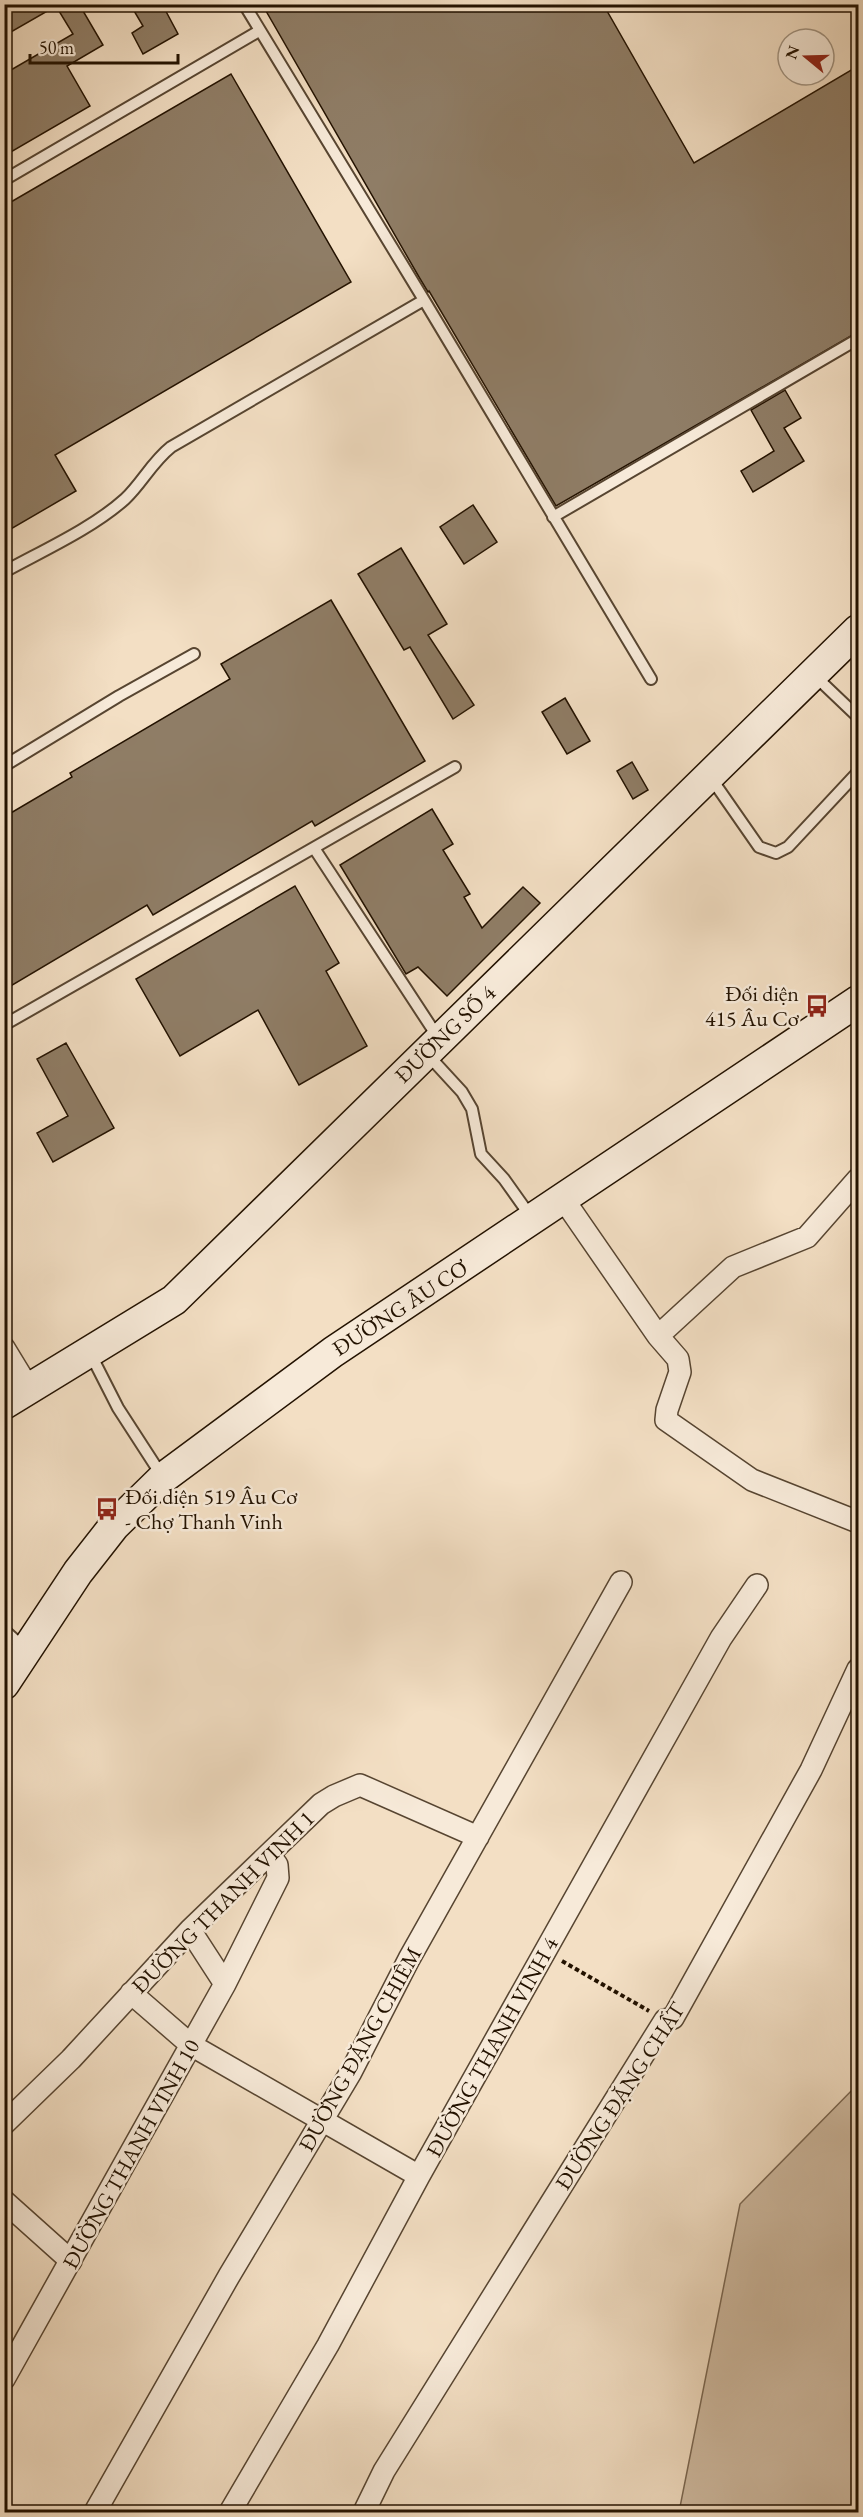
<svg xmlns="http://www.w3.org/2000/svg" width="863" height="2517" viewBox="0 0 863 2517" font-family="'EB Garamond',serif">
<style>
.green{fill:#d0bca3;stroke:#7a6752;stroke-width:1.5}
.building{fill:#8f7d66;stroke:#231200;stroke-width:1.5}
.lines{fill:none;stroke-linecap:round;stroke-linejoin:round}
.lane-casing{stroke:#574531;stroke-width:14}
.street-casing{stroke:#574531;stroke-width:24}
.secondary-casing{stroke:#231200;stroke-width:33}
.path{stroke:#231200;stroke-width:4;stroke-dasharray:4.5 3;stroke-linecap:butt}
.lane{stroke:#f7ead9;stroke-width:10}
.street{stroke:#f7ead9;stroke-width:21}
.secondary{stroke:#f7ead9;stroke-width:30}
.labels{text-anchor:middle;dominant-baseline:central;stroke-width:5;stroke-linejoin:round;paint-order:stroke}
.poi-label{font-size:22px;fill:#231200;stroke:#f7ead9;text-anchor:end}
.street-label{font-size:22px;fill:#231200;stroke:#f7ead9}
</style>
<rect width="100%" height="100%" fill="#f3dfc4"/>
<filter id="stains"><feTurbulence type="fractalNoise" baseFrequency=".00333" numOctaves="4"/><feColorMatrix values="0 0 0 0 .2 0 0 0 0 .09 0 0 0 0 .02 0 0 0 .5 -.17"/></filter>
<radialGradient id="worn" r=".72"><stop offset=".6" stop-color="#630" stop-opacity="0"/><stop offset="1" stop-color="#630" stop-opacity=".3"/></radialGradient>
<!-- green -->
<path class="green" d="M 858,2084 L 858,2512 L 679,2512 L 740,2204 Z"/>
<!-- building -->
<path class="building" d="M 4,4 L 79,4 L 103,45 L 67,66 L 90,106 L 4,156 L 4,74 L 73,34 L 56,6 L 4,36 Z
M 130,4 L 162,4 L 178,34 L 143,54 L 132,33 L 143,26 Z
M 262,4 L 603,4 L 694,163 L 858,66 L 858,332 L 556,506 L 429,291 L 428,292 L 419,277 Z
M 231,74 L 351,282 L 55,455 L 76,491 L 4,533 L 4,206 Z
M 785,390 L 801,418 L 784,428 L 804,461 L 753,492 L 741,471 L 774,451 L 751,410 Z
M 473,505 L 497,542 L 464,564 L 440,527 Z
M 401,548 L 447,624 L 428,635 L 474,705 L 453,719 L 410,647 L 404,650 L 358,574 Z
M 331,600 L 425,761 L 315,826 L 312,821 L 153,915 L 147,905 L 4,990 L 4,817 L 72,777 L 70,773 L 230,679 L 221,664 Z
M 565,698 L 590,741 L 567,754 L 542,712 Z
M 632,762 L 648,790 L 633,799 L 617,771 Z
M 432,809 L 453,844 L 443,850 L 470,894 L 464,897 L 482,928 L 523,887 L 540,903 L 447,996 L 418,967 L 406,974 L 340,865 Z
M 295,886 L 339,963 L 326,971 L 367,1046 L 299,1085 L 258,1010 L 180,1056 L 136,979 Z
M 66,1043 L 114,1128 L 53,1162 L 37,1133 L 68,1116 L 37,1059 Z"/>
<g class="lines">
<!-- lane casing -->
<g class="lane-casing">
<path id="lane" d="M 244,4 L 424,300 L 651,679
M 4,180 L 259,31
M 553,517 L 858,339
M 4,572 C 42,551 93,528 125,499 C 142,483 152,462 171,447 L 424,300
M 815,676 L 858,717
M 4,766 L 119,696 L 194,654
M 711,778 L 759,847 L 776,853 L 788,847 L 858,772
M 314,848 L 439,1039
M 4,1025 L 455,767
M 428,1055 L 462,1092 L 472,1109 L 481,1154 L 504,1179 L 531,1217
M 90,1353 L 118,1408 L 162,1476
M 4,1630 L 24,1648"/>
</g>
<!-- street casing -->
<g class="street-casing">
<path id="street" d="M 564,1200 L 658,1336 L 678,1359 L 680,1372 L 667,1410 L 666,1420 L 752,1480 L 858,1522
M 658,1336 L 733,1267 L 807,1237 L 858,1179
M 4,1348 L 29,1389
M 225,1984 L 278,1878 L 277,1865 L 269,1854
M 131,1993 L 191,2045 L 419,2176
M 4,2124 L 71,2059 L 190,1930 L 321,1804 L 334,1796 L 360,1785 L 478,1837
M 4,2201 L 71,2261
M 4,2379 L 225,1984 L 190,1930
M 95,2512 L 229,2276 L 351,2072 L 409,1959 L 621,1582
M 230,2512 L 328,2345 L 419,2176 L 721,1638 L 757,1585
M 364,2512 L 384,2471 L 665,2020 L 673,2018 L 811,1770 L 858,1669"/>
</g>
<!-- secondary casing -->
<g class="secondary-casing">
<path id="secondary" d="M 4,1404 L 174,1300 L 858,630
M 4,1684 L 78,1572 L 114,1526 L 163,1478 L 333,1352 L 858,1001"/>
</g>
<!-- path -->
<path class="path" d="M 562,1961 L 649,2011"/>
<!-- lane -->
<use href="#lane" class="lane"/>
<!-- street -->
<use href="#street" class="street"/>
<!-- secondary -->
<use href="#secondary" class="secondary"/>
</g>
<!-- icons -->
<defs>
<g id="bus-bare" transform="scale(1.8)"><path d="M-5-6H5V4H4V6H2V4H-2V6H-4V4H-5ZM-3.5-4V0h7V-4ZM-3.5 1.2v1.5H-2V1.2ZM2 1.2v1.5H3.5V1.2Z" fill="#8f2418" stroke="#f7ead9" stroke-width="2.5" paint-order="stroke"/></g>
</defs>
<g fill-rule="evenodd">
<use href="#bus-bare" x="817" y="1006"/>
<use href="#bus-bare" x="107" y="1509"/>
</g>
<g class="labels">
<!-- poi labels -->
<g class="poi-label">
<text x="799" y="993">Đối diện<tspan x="799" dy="25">415 Âu Cơ</tspan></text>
<text x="125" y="1496" text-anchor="start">Đối diện 519 Âu Cơ<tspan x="125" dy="25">- Chợ Thanh Vinh</tspan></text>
</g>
<!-- street labels -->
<g class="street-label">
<text transform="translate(445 1034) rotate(-44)">ĐƯỜNG SỐ 4</text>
<text transform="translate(400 1308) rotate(-33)">ĐƯỜNG ÂU CƠ</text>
<text transform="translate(223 1902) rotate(-45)">ĐƯỜNG THANH VINH 1</text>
<text transform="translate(492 2047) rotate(-61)">ĐƯỜNG THANH VINH 4</text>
<text transform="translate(360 2049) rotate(-61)">ĐƯỜNG ĐẶNG CHIÊM</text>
<text transform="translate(620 2096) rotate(-57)">ĐƯỜNG ĐẶNG CHẤT</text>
<text transform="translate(131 2154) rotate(-61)">ĐƯỜNG THANH VINH 10</text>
</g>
</g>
<!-- margin -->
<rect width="863" height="2517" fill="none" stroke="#f3dfc4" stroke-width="24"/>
<rect x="6" y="6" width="851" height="2505" fill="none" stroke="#231200" stroke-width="3"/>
<rect x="12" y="12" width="839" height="2493" fill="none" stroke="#231200" stroke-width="1.5"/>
<!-- north arrow -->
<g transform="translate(806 57) rotate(289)"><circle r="28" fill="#f7ead9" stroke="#a29482" stroke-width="1.5"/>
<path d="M0-4.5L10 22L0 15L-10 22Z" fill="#8f2418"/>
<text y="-9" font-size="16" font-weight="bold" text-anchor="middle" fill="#231200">N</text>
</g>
<!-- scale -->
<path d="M30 54v9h148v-9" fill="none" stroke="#231200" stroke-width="3"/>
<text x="39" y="54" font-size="18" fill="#231200" stroke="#f7ead9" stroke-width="4.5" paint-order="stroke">50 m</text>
<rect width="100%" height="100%" filter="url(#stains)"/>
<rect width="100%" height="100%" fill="url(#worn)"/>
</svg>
